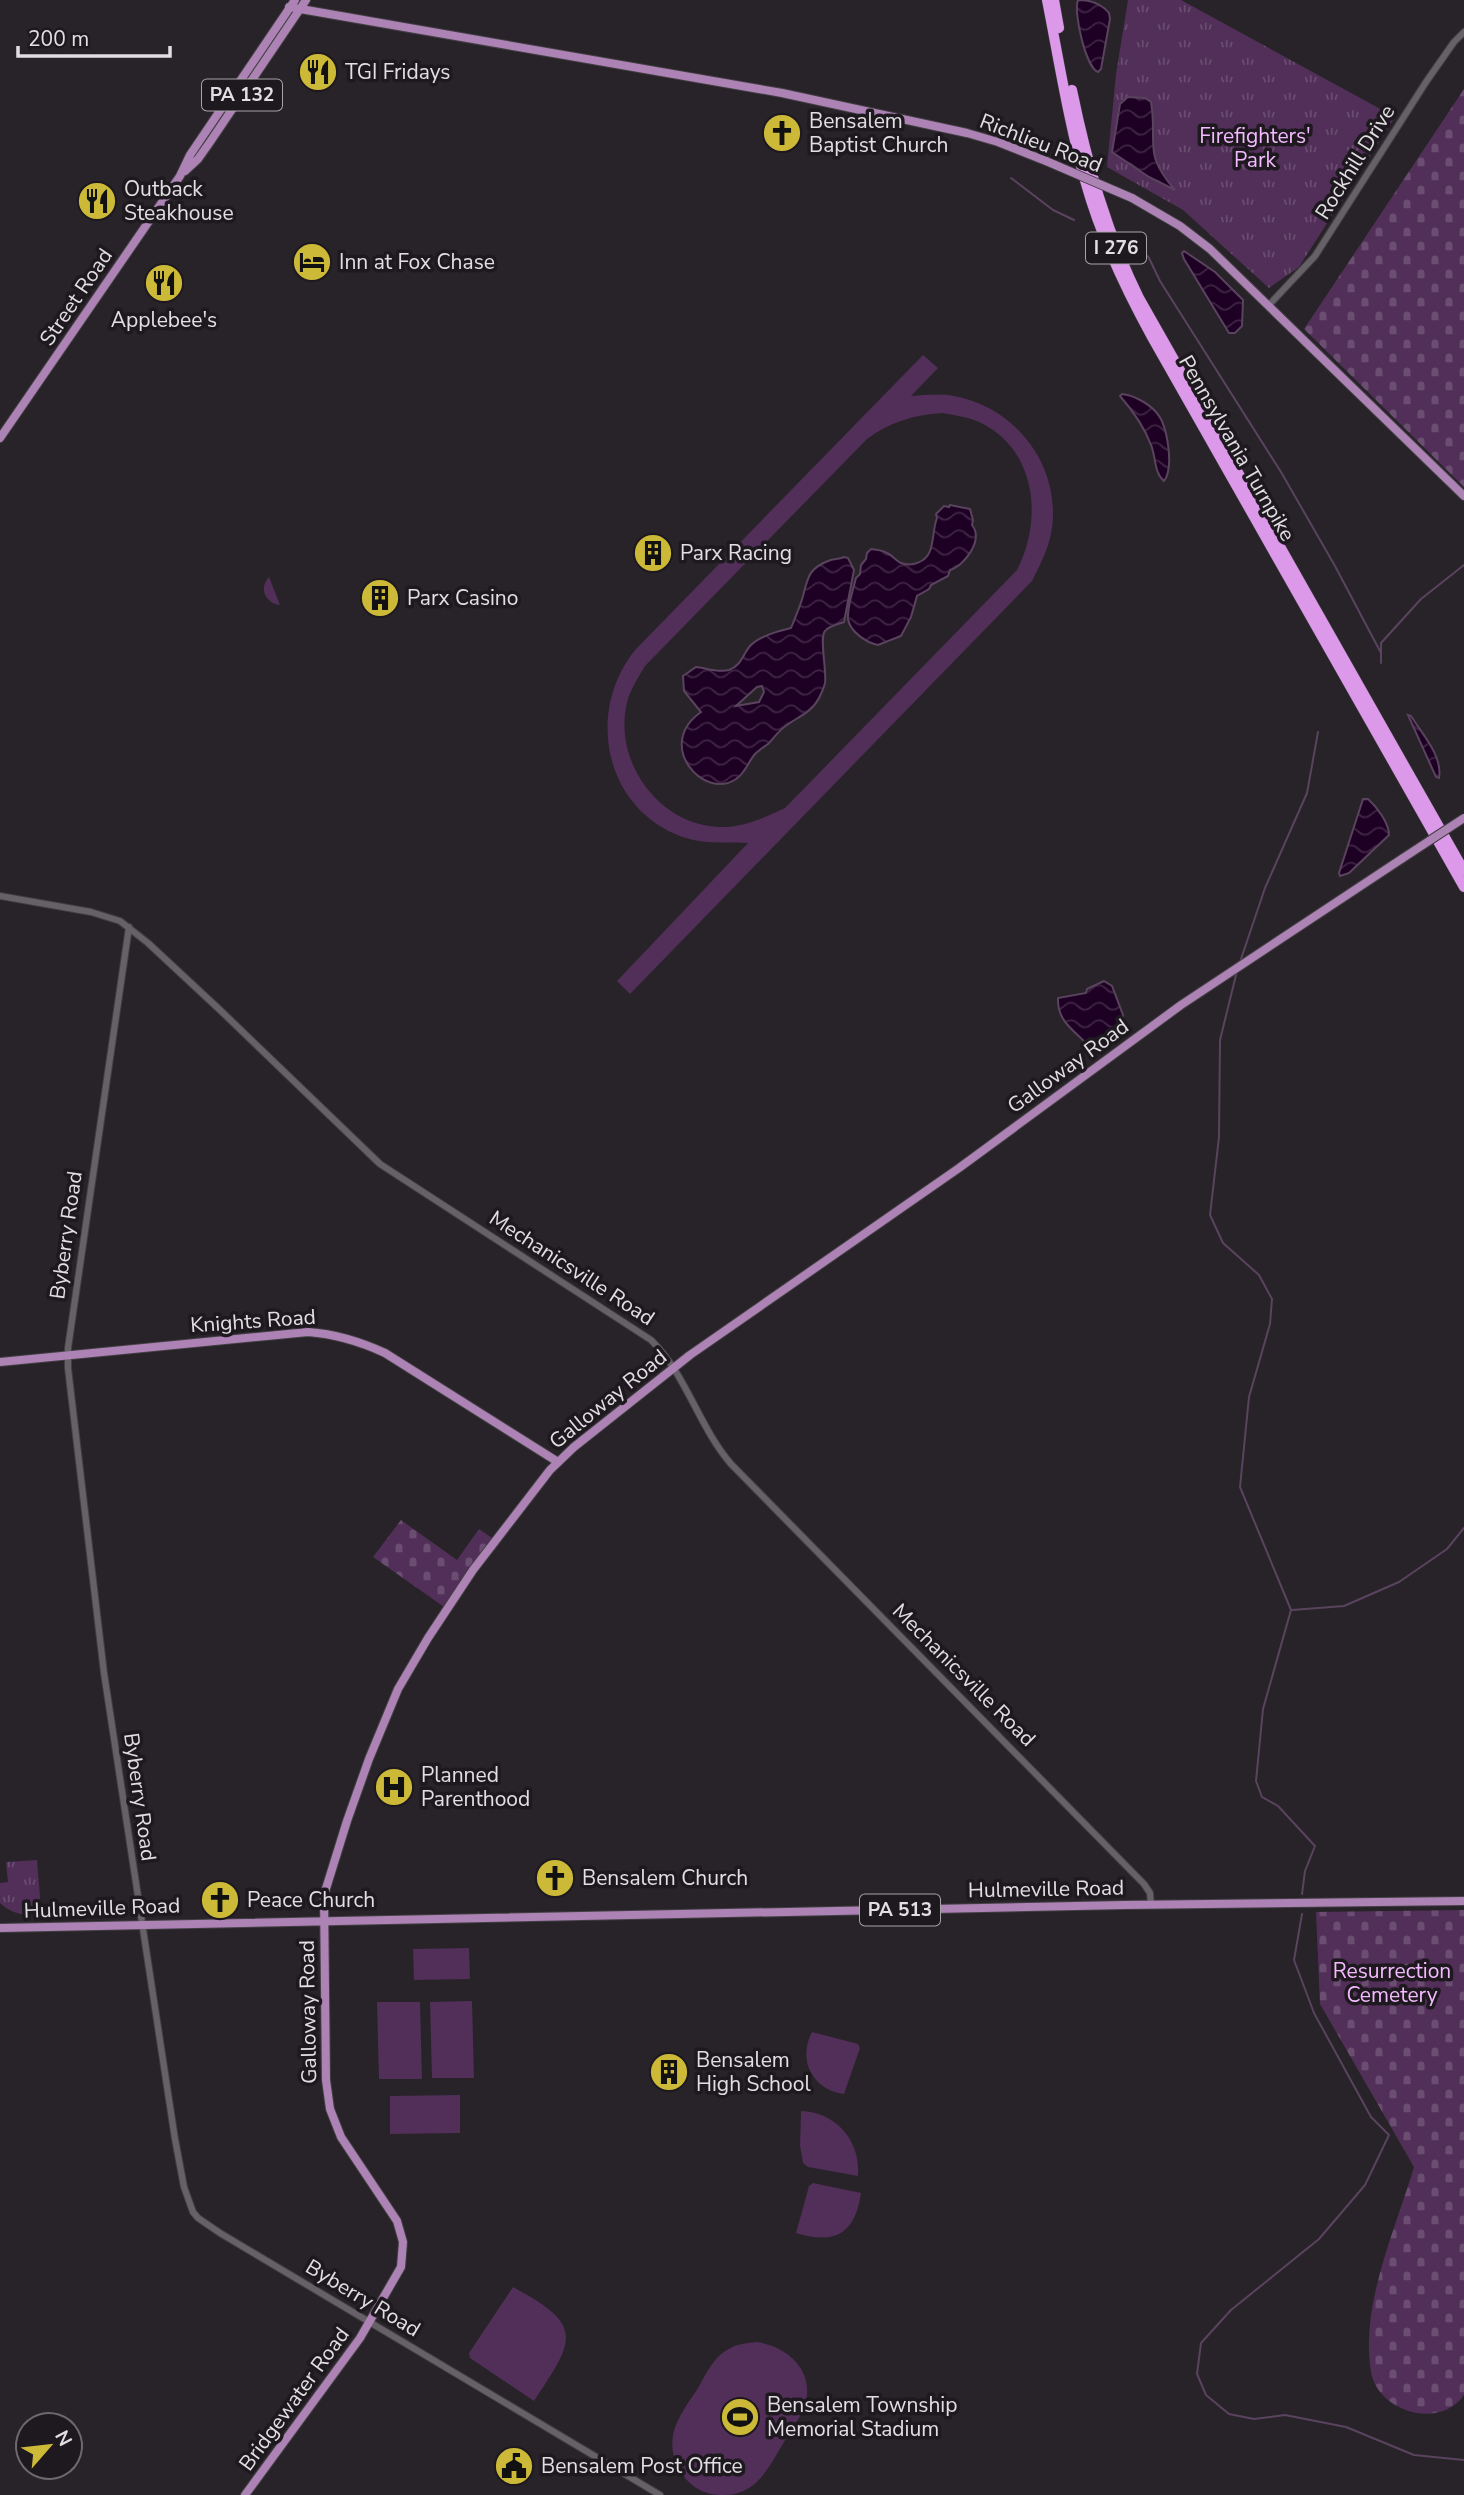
<svg xmlns="http://www.w3.org/2000/svg" width="1464" height="2495" viewBox="0 0 1464 2495" font-family="'Nunito Sans',sans-serif">
<style>
.grass{fill:url(#grass-tufts)}
.cemetery{fill:url(#cemetery-stones)}
.garden{fill:#512f58;fill-rule:evenodd}
.water{fill:url(#water-waves);stroke:#5a435e;stroke-width:2;fill-rule:evenodd}
.lines{fill:none;stroke-linecap:round;stroke-linejoin:round}
.stream{stroke:#5a435e;stroke-width:2}
.minor-casing{stroke:#423f43;stroke-width:8}
.major-casing{stroke:#423f43;stroke-width:10}
.highway-casing{stroke:#423f43;stroke-width:11}
.minor{stroke:#666067;stroke-width:6}
.major{stroke:#ad82b5;stroke-width:8}
.highway{stroke:#dc99e9;stroke-width:10}
.major-bridge-casing{stroke:#423f43;stroke-width:10;stroke-linecap:butt}
.major-bridge{stroke:#ad82b5;stroke-width:8}
.labels{text-anchor:middle;dominant-baseline:central;stroke-width:7;stroke-linejoin:round;paint-order:stroke}
.shield{fill:#1e191f;stroke:#a7a4a8;stroke-width:2}
.shield-label{font-size:19px;font-weight:bold;fill:#e2dfe3}
.poi-label{font-size:21px;fill:#e2dfe3;stroke:#1e191f;text-anchor:start}
.park-label{font-size:21px;fill:#f4baff;stroke:#1e191f}
.street-label{font-size:21px;fill:#e2dfe3;stroke:#1e191f}
</style>
<defs>
<pattern id="grass-tufts" width="24" height="20" patternUnits="userSpaceOnUse" patternTransform="scale(1.75)"><rect width="24" height="20" fill="#512f58"/><path d="M3 7l-1-3M5 7V3M7 7l1-3M15 17l-1-3M17 17v-4M19 17l1-3" fill="none" stroke="#6a4d70"/></pattern>
<pattern id="cemetery-stones" width="16" height="16" patternUnits="userSpaceOnUse" patternTransform="scale(1.75)"><rect width="16" height="16" fill="#512f58"/><path d="M2 7V4a2 2 0 0 1 4 0v3zM10 15v-3a2 2 0 0 1 4 0v3z" fill="#6a4d70"/></pattern>
<pattern id="water-waves" width="16" height="10" patternUnits="userSpaceOnUse" patternTransform="scale(1.75)"><rect width="16" height="10" fill="#1f0025"/><path d="M0 5q4-4 8 0t8 0" fill="none" stroke="#3f2544"/></pattern>
</defs>
<rect width="100%" height="100%" fill="#272328"/>
<!-- grass -->
<path class="grass" d="M 1128,0 L 1181,0 L 1395,117 L 1299,267 L 1269,288 L 1183,210 L 1107,167 L 1116,74 Z
M 37,1860 L 41,1909 C 28,1919 12,1914 0,1903 L 0,1883 L 8,1882 L 6,1862 Z"/>
<!-- cemetery -->
<path class="cemetery" d="M 1464,89 L 1464,487 L 1304,329 Z
M 401,1520 L 457,1560 L 479,1529 L 495,1540 L 447,1609 L 373,1557 Z
M 1464,1910 L 1464,2395 C 1440,2430 1378,2412 1371,2372 C 1360,2305 1395,2231 1414,2167 L 1320,2004 L 1316,1912 Z"/>
<!-- garden -->
<path class="garden" d="M 923,355 L 938,368 L 911,396 C 925,395 940,393 954,396 C 1010,406 1054,456 1053,515 C 1053,539 1043,560 1032,581 L 630,994 L 617,981 L 748,843 C 723,842 700,845 675,834 C 602,802 587,708 636,649 ZM 942,413 C 954,415 968,417 979,422 C 1037,449 1043,520 1017,570 L 785,808 C 764,818 742,828 718,827 C 657,824 611,758 628,699 C 632,687 639,676 645,666 L 867,439 C 890,422 914,415 942,413 Z
M 269,577 L 280,605 C 266,603 258,589 269,577 Z
M 469,1948 L 470,1979 L 414,1980 L 413,1949 Z
M 472,2001 L 474,2078 L 432,2078 L 430,2002 Z
M 377,2002 L 420,2002 L 422,2079 L 379,2079 Z
M 812,2032 L 858,2044 L 860,2048 L 844,2094 C 813,2090 797,2060 812,2032 Z
M 460,2095 L 460,2133 L 390,2134 L 390,2096 Z
M 801,2111 C 836,2112 861,2141 858,2176 L 808,2167 L 803,2163 L 800,2146 Z
M 813,2183 L 861,2193 C 855,2234 835,2245 796,2233 L 809,2186 Z
M 513,2287 C 586,2326 574,2340 534,2401 L 470,2358 L 469,2353 Z
M 757,2342 C 790,2347 818,2374 803,2410 C 798,2421 790,2432 784,2442 C 769,2467 757,2495 724,2495 C 715,2495 706,2494 698,2489 C 677,2476 666,2449 676,2425 C 681,2412 691,2399 698,2388 C 706,2374 713,2358 727,2350 C 736,2344 746,2343 757,2342 Z"/>
<!-- water -->
<path class="water" d="M 1078,0 C 1090,0 1101,3 1109,13 L 1110,19 L 1101,69 L 1098,72 C 1086,68 1073,12 1078,0 Z
M 1128,97 L 1145,98 L 1151,102 C 1158,144 1142,152 1175,190 L 1149,177 L 1112,152 L 1120,104 Z
M 1184,251 L 1215,272 L 1243,300 L 1242,326 L 1235,333 L 1229,333 L 1184,259 L 1182,253 Z
M 1122,394 C 1133,395 1148,403 1156,412 C 1168,425 1174,468 1164,481 C 1154,473 1156,457 1151,445 C 1144,426 1133,411 1120,396 Z
M 950,505 L 970,509 L 973,520 L 972,525 C 984,540 964,566 950,570 L 948,576 L 931,585 L 929,589 L 917,596 L 911,617 L 901,636 L 878,645 C 867,643 850,632 848,619 C 847,607 853,590 856,578 L 860,574 L 861,565 L 866,559 L 867,553 L 871,549 C 877,550 882,550 887,553 C 892,555 896,561 901,563 C 912,567 926,562 930,551 C 934,540 933,528 937,518 L 936,514 L 944,506 L 949,507 Z
M 844,557 L 848,558 L 854,570 L 844,622 C 839,624 829,626 825,631 C 819,637 827,671 825,683 C 824,688 821,694 819,698 C 812,712 798,717 787,725 C 779,730 774,738 768,744 C 764,747 759,750 755,754 C 748,762 746,772 736,779 C 704,801 654,745 701,712 L 684,691 L 683,676 L 696,667 C 706,668 718,673 729,670 C 741,666 743,654 750,646 C 759,636 779,631 791,628 C 795,618 800,607 803,596 C 808,578 808,569 828,561 C 834,558 838,560 844,557 ZM 762,686 L 764,692 L 759,702 L 736,706 L 757,687 Z
M 1408,715 L 1411,716 C 1422,734 1443,756 1439,778 L 1436,777 Z
M 1363,799 L 1368,799 C 1377,807 1389,823 1389,835 L 1349,873 L 1340,876 L 1339,873 Z
M 1104,981 L 1112,986 L 1123,1015 L 1123,1024 L 1100,1041 L 1086,1043 C 1072,1029 1057,1020 1058,998 L 1086,993 L 1087,989 Z"/>
<g class="lines">
<!-- stream -->
<path class="stream" d="M 1011,178 L 1053,210 L 1074,220
M 1142,250 L 1149,258 L 1160,281 L 1281,472 L 1335,566 L 1381,653
M 1381,663 L 1381,643 L 1421,599 L 1464,565
M 1240,962 L 1265,888 L 1307,793 L 1318,732
M 1237,971 L 1220,1040 L 1219,1137 L 1210,1215 L 1223,1243 L 1259,1275 L 1272,1299 L 1270,1324 L 1249,1397 L 1240,1487 L 1291,1610 L 1263,1709 L 1256,1781 L 1262,1797 L 1278,1806 L 1315,1846 L 1305,1871 L 1302,1894
M 1292,1610 L 1344,1606 L 1399,1582 L 1447,1549 L 1464,1528
M 1302,1914 L 1294,1960 L 1314,2013 L 1371,2117 L 1389,2135 L 1365,2185 L 1319,2239 L 1231,2310 L 1201,2343 L 1197,2374 L 1206,2395 L 1229,2414 L 1254,2419 L 1285,2415 L 1346,2427 L 1414,2455 L 1464,2460"/>
<!-- minor casing -->
<g class="minor-casing">
<path id="minor" d="M 1269,305 L 1315,256 L 1426,82 L 1454,42 L 1464,32
M 0,896 L 91,912 L 120,921 L 148,943 L 220,1010 L 380,1164 L 651,1340 C 686,1374 699,1427 731,1464 L 1144,1884 L 1150,1893 L 1151,1905
M 129,927 L 68,1348 L 68,1368 L 104,1673 L 175,2139 L 184,2187 L 193,2212 L 198,2218 L 220,2233 L 660,2495"/>
</g>
<!-- major casing -->
<g class="major-casing">
<path id="major" d="M 289,7 L 782,93 L 967,133 L 998,142 L 1046,161
M 185,171 L 198,159 L 210,142 L 306,0
M 1132,198 L 1180,226 L 1210,249 L 1464,496
M 0,438 L 180,176 L 190,155 L 295,0
M 0,1362 L 308,1332 C 336,1334 359,1341 385,1353 L 558,1462
M 0,1928 L 1124,1905 L 1464,1901
M 245,2495 L 360,2338 L 401,2267 L 403,2242 L 397,2221 L 341,2137 L 330,2109 L 326,2080 L 324,1895 L 347,1821 L 369,1759 L 398,1689 L 428,1638 L 473,1570 L 550,1470 L 574,1447 L 690,1355 L 959,1168 L 1181,1005 L 1403,858"/>
</g>
<!-- highway casing -->
<g class="highway-casing">
<path id="highway" d="M 1047,0 C 1059,61 1069,124 1086,184 C 1101,237 1125,288 1152,337 L 1464,887
M 1054,0 L 1059,28
M 1072,90 C 1087,163 1106,231 1139,298 L 1464,871"/>
</g>
<!-- minor -->
<use href="#minor" class="minor"/>
<!-- major -->
<use href="#major" class="major"/>
<!-- highway -->
<use href="#highway" class="highway"/>
<!-- major-bridge casing -->
<g class="major-bridge-casing">
<path id="major-bridge" d="M 1046,161 L 1132,198
M 1403,858 L 1464,818"/>
</g>
<!-- major-bridge -->
<use href="#major-bridge" class="major-bridge"/>
</g>
<!-- icons -->
<defs>
<g id="restaurant-disc" transform="scale(2.0125)"><circle r="9.5" fill="#cdb938" stroke="#1e191f"/><path d="M-5-6h1v4h1v-4h1v4h1v-4h1v5L-1.5 .5V6h-2V.5L-5-1ZM5-6V6H3V1.5H1.5Q1.5-4 5-6Z" fill="#111"/></g>
<g id="church-disc" transform="scale(2.0125)"><circle r="9.5" fill="#cdb938" stroke="#1e191f"/><path d="M-1.2-6h2.4v3.5h3.3v2.4h-3.3V6h-2.4V-.1h-3.3v-2.4h3.3Z" fill="#111"/></g>
<g id="hotel-disc" transform="scale(2.0125)"><circle r="9.5" fill="#cdb938" stroke="#1e191f"/><path d="M-6-4.5h1.5V1H6V5H4.5V3h-9V5H-6ZM-4 0a1.8 1.8 0 1 1 3.6 0ZM.5 0V-2.5h3Q6-2.5 6 0Z" fill="#111"/></g>
<g id="building-disc" transform="scale(2.0125)"><circle r="9.5" fill="#cdb938" stroke="#1e191f"/><path d="M-4-6H4V6H1V3H-1V6H-4ZM-2.5-4.3h1.7v1.8h-1.7ZM.8-4.3h1.7v1.8H.8ZM-2.5-1h1.7V.8h-1.7ZM.8-1h1.7V.8H.8Z" fill="#111"/></g>
<g id="hospital-disc" transform="scale(2.0125)"><circle r="9.5" fill="#cdb938" stroke="#1e191f"/><path d="M-5-5h3v3.5h4V-5h3V5h-3V1.5h-4V5h-3Z" fill="#111"/></g>
<g id="stadium-disc" transform="scale(2.0125)"><circle r="9.5" fill="#cdb938" stroke="#1e191f"/><path d="M0-5a6.5 5 0 1 0 0 10a6.5 5 0 1 0 0-10ZM-3.5-1.8h7v3.6h-7Z" fill="#111"/></g>
<g id="civic-disc" transform="scale(2.0125)"><circle r="9.5" fill="#cdb938" stroke="#1e191f"/><path d="M-.6-6.5H3V-4.5H.6V-3L4-1V1h2V6H-6V1h2V-1L-.6-3ZM-1.2 2.5V6h2.4V2.5Z" fill="#111"/></g>
</defs>
<g fill-rule="evenodd">
<use href="#restaurant-disc" x="318" y="72"/>
<use href="#church-disc" x="782" y="133"/>
<use href="#restaurant-disc" x="97" y="201"/>
<use href="#hotel-disc" x="312" y="262"/>
<use href="#restaurant-disc" x="164" y="283"/>
<use href="#building-disc" x="653" y="553"/>
<use href="#building-disc" x="380" y="598"/>
<use href="#hospital-disc" x="394" y="1787"/>
<use href="#church-disc" x="555" y="1878"/>
<use href="#church-disc" x="220" y="1900"/>
<use href="#building-disc" x="669" y="2072"/>
<use href="#stadium-disc" x="740" y="2417"/>
<use href="#civic-disc" x="514" y="2466"/>
</g>
<g class="labels">
<!-- shield labels -->
<g class="shield">
<rect x="202" y="79.5" width="80" height="31" rx="5"/>
<rect x="1086" y="232.5" width="60" height="31" rx="5"/>
<rect x="860" y="1894.5" width="80" height="31" rx="5"/>
</g>
<g class="shield-label">
<text x="242" y="95">PA 132</text>
<text x="1116" y="248">I 276</text>
<text x="900" y="1910">PA 513</text>
</g>
<!-- poi labels -->
<g class="poi-label">
<text x="345" y="72">TGI Fridays</text>
<text x="809" y="121">Bensalem<tspan x="809" dy="24">Baptist Church</tspan></text>
<text x="124" y="189">Outback<tspan x="124" dy="24">Steakhouse</tspan></text>
<text x="339" y="262">Inn at Fox Chase</text>
<text x="164" y="320" text-anchor="middle">Applebee's</text>
<text x="680" y="553">Parx Racing</text>
<text x="407" y="598">Parx Casino</text>
<text x="421" y="1775">Planned<tspan x="421" dy="24">Parenthood</tspan></text>
<text x="582" y="1878">Bensalem Church</text>
<text x="247" y="1900">Peace Church</text>
<text x="696" y="2060">Bensalem<tspan x="696" dy="24">High School</tspan></text>
<text x="767" y="2405">Bensalem Township<tspan x="767" dy="24">Memorial Stadium</tspan></text>
<text x="541" y="2466">Bensalem Post Office</text>
</g>
<!-- park labels -->
<g class="park-label">
<text x="1255" y="136">Firefighters'<tspan x="1255" dy="24">Park</tspan></text>
<text x="1392" y="1971">Resurrection<tspan x="1392" dy="24">Cemetery</tspan></text>
</g>
<!-- street labels -->
<g class="street-label">
<text transform="translate(1041 143) rotate(21)">Richlieu Road</text>
<text transform="translate(1355 162) rotate(-58)">Rockhill Drive</text>
<text transform="translate(76 297) rotate(-56)">Street Road</text>
<text transform="translate(1237 448) rotate(60)">Pennsylvania Turnpike</text>
<text transform="translate(1068 1066) rotate(-36)">Galloway Road</text>
<text transform="translate(66 1235) rotate(-82)">Byberry Road</text>
<text transform="translate(572 1268) rotate(33)">Mechanicsville Road</text>
<text transform="translate(253 1321) rotate(-4)">Knights Road</text>
<text transform="translate(608 1399) rotate(-39)">Galloway Road</text>
<text transform="translate(964 1675) rotate(45)">Mechanicsville Road</text>
<text transform="translate(140 1797) rotate(82)">Byberry Road</text>
<text transform="translate(1046 1889) rotate(-1)">Hulmeville Road</text>
<text transform="translate(102 1908) rotate(-2)">Hulmeville Road</text>
<text transform="translate(308 2012) rotate(-91)">Galloway Road</text>
<text transform="translate(363 2298) rotate(31)">Byberry Road</text>
<text transform="translate(294 2399) rotate(-54)">Bridgewater Road</text>
</g>
</g>
<!-- north arrow -->
<g transform="translate(49 2446) rotate(62)"><circle r="33" fill="#1e191f" stroke="#6c686d" stroke-width="2"/>
<path d="M0-5L12 26L0 18L-12 26Z" fill="#cdb938"/>
<text y="-10" font-size="19" font-weight="bold" text-anchor="middle" fill="#e2dfe3">N</text>
</g>
<!-- scale -->
<path d="M18 46v10h152v-10" fill="none" stroke="#e2dfe3" stroke-width="3.5"/>
<text x="28" y="46" font-size="21" fill="#e2dfe3" stroke="#1e191f" stroke-width="5" paint-order="stroke">200 m</text>
</svg>
